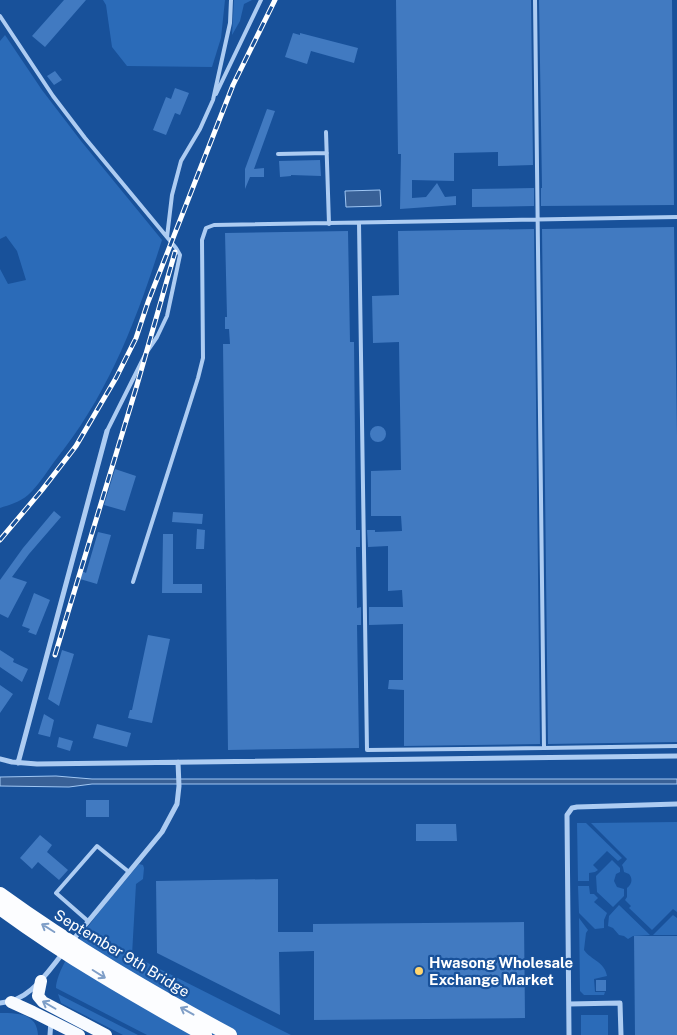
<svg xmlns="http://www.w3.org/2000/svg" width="677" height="1035" viewBox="0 0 677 1035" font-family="'Public Sans',sans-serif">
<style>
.green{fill:#2b6bb8}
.water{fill:#396197;stroke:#a0c7f4}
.building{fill:#417ac1}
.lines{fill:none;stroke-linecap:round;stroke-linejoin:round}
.service{stroke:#adccf2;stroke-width:4}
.minor{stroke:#adccf2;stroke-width:5}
.primary{stroke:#f8fbff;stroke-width:12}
.rail-casing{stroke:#fff;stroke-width:5}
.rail{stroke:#18519a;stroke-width:3;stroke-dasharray:9;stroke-linecap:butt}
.trunk-bridge{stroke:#fcfdff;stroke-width:14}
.oneway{stroke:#7f9ec7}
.oneway2{stroke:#7d9ec7}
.poi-dot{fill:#ffd56e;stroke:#18519a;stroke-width:2}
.labels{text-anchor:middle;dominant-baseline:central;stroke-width:4.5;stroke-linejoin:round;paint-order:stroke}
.street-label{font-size:15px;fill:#fff;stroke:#18519a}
.poi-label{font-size:15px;font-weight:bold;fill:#fff;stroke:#18519a;text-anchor:start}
</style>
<rect width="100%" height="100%" fill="#18519a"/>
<!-- green -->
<path class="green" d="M 103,0 L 225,0 L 221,38 L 212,67 L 127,66 L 112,47 L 106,5 Z
M 234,0 L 252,0 L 244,4 L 240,21 L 232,35 Z
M 5,35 L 42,90 L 81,141 L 162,240 C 136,322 108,395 54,462 C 46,473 38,486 28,495 C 20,502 9,505 0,508 L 0,269 L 8,284 L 26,280 L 17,251 L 6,236 L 0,239 L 0,41 Z
M 677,822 L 677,912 L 673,909 L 652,930 L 629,908 L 631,906 L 625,900 L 627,897 L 627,888 C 632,884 633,879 629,874 L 624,872 L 623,867 L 622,865 L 627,859 L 591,823 Z
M 577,823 L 586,823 L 622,858 L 618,861 L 607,851 L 593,865 L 598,870 L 595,872 L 589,873 L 589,881 L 578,881 Z
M 612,860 L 620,868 L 620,872 L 616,874 L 614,881 L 617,887 L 624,889 L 624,896 L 613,907 L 597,892 L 596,876 Z
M 139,864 L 143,865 L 144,868 L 143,879 L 136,884 L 132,955 L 291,1035 L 147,1035 L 56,988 C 58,956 117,891 139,864 Z
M 578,886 L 589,886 L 590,894 L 594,894 L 598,898 L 594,902 L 607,913 L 604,920 L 604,928 L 595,929 L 579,913 Z
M 619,905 L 650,935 L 633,936 L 628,939 L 624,936 L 619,935 L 613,928 L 608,926 L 609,916 Z
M 673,915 L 677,918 L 677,935 L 653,935 Z
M 579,918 L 588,930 L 586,933 L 584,950 C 591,960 605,962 607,976 L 594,979 L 595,992 L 605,992 L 604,995 L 584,995 L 580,991 Z
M 58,994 L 138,1035 L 123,1035 L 61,1003 Z
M 0,1013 C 17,1013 37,1013 38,1035 L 0,1035 Z
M 581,1015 L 608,1015 L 608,1035 L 581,1035 Z"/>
<!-- water -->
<path class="water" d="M 380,190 L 381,206 L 346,207 L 345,191 Z
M 56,776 L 92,779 L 677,779 L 677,784 L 92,784 L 69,787 L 0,786 L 0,777 Z"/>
<!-- building -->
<path class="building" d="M 64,0 L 86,0 L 45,47 L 32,36 Z
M 396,0 L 531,0 L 533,165 L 498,166 L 498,152 L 454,153 L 454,181 L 412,180 L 412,198 L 426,197 L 437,183 L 445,197 L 456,196 L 456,205 L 400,209 L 401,154 L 398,154 Z
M 539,0 L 672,0 L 674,205 L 541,206 L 541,188 L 542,188 Z
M 293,33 L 300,35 L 300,33 L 358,48 L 354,63 L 311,51 L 307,64 L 285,57 Z
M 55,71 L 62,80 L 54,85 L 47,76 Z
M 175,88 L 189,93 L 180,115 L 175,113 L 166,135 L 153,130 L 166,97 L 171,99 Z
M 267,109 L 275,111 L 254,169 L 264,168 L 264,177 L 250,177 L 245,189 L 245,169 Z
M 320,160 L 321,176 L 291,175 L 291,176 L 280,177 L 279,161 Z
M 534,188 L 534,206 L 472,207 L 472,189 Z
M 674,227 L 677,435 L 677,742 L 548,744 L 542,229 Z
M 534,229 L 540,744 L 404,746 L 404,690 L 388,689 L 389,680 L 403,680 L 403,624 L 369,625 L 369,607 L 403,607 L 402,590 L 388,591 L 388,546 L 368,547 L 367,530 L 375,530 L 375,532 L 402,531 L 401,516 L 371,516 L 371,471 L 401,470 L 399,342 L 373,343 L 372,296 L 399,295 L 398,231 Z
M 348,231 L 350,342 L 354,342 L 356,530 L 360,530 L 360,547 L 356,547 L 357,608 L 361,607 L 361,625 L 357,625 L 359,748 L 228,750 L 223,344 L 230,344 L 229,329 L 225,329 L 225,317 L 227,317 L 225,233 Z
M370 434a8 8 0 1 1 16 0a8 8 0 1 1-16 0Z
M 115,469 L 136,476 L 125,511 L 104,505 Z
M 54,511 L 61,517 L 29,554 L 12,577 L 27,582 L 8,618 L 0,614 L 0,580 L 23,548 Z
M 173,512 L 203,514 L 202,524 L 172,522 Z
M 197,529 L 205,530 L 204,549 L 196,549 Z
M 98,532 L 111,535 L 97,584 L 80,579 L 82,571 L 86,573 Z
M 163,534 L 173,534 L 173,584 L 202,584 L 202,593 L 162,593 Z
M 34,593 L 50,600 L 36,635 L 28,632 L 30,629 L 22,626 Z
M 148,635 L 170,639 L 152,723 L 128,718 L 130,710 L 132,710 Z
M 0,650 L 14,659 L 13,662 L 28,669 L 22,682 L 0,667 Z
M 62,650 L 74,654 L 59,706 L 48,699 Z
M 0,685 L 13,694 L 0,713 Z
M 44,714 L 54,720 L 50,737 L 38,734 Z
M 97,724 L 131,733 L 127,747 L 93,738 Z
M 59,737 L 73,741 L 70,751 L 57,747 Z
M 86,800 L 109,800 L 109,817 L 86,817 Z
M 416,824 L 456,824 L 457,841 L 416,841 Z
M 40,835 L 52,845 L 47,852 L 68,870 L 59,880 L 38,862 L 32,869 L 20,858 Z
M 278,879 L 278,932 L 313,932 L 313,924 L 524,922 L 525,1018 L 314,1020 L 314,951 L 279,952 L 280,1015 L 157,953 L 156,881 Z
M 634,936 L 677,936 L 677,1035 L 635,1035 Z
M 596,980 L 606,980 L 606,991 L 596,991 Z"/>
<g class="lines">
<!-- service -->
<path class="service" d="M 0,16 L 53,96 L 85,138 L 176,248 L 180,255 L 167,316 L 157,337 L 146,353 L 107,431
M 216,94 L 261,0
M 326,132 L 329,224
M 278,154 L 327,153
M 359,223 L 367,750 L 544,748 L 535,0
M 167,237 L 172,195 L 181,161 L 200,129 L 213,100 L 230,23 L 231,0
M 133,582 L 198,378 L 203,358 L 202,240 L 206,228 L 214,225 L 677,217
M 544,748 L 677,746
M 88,921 L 56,893 L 97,846 L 129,872"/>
<!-- minor -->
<path class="minor" d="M 0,759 L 12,762 L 37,764 L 677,756
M 18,763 L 107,431
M 72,941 L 162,832 L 177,804 L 179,786 L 178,762
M 0,1003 C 29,1002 46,974 63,953
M 569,1004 L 620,1003 L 621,1035
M 50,1035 L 51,1021
M 569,1035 L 567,815 L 572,808 L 577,807 L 677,804"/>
<!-- primary -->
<path class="primary" d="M 41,981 L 38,996 L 43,1002 L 106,1035
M 11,1002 L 33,1012 L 79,1035"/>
<!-- rail casing -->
<g class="rail-casing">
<path id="rail" d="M 0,540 L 42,490 L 76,446 L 116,378 L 136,338 L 148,302 L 233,85 L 275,0
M 55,655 L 137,385 L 175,252"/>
</g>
<!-- rail -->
<use href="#rail" class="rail"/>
<!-- trunk-bridge -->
<path class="trunk-bridge" d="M 0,894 C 73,947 151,992 230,1035
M 0,908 C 65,956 135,996 205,1035"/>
</g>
<!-- one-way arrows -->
<defs><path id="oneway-shaft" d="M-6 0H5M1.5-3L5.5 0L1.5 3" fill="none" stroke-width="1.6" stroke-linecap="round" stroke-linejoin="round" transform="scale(1.25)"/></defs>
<g class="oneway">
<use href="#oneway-shaft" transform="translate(48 928) rotate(-148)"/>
<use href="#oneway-shaft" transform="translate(99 974) rotate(32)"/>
<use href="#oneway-shaft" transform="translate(187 1011) rotate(-151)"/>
</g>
<use class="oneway2" href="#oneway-shaft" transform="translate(49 1005) rotate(-150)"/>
<!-- markers -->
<circle class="poi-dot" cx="419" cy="971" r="5"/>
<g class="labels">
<!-- street labels -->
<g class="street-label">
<text transform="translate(122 953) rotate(31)">September 9th Bridge</text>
</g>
<!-- poi labels -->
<g class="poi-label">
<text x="429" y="962">Hwasong Wholesale<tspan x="429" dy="17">Exchange Market</tspan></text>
</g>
</g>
</svg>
